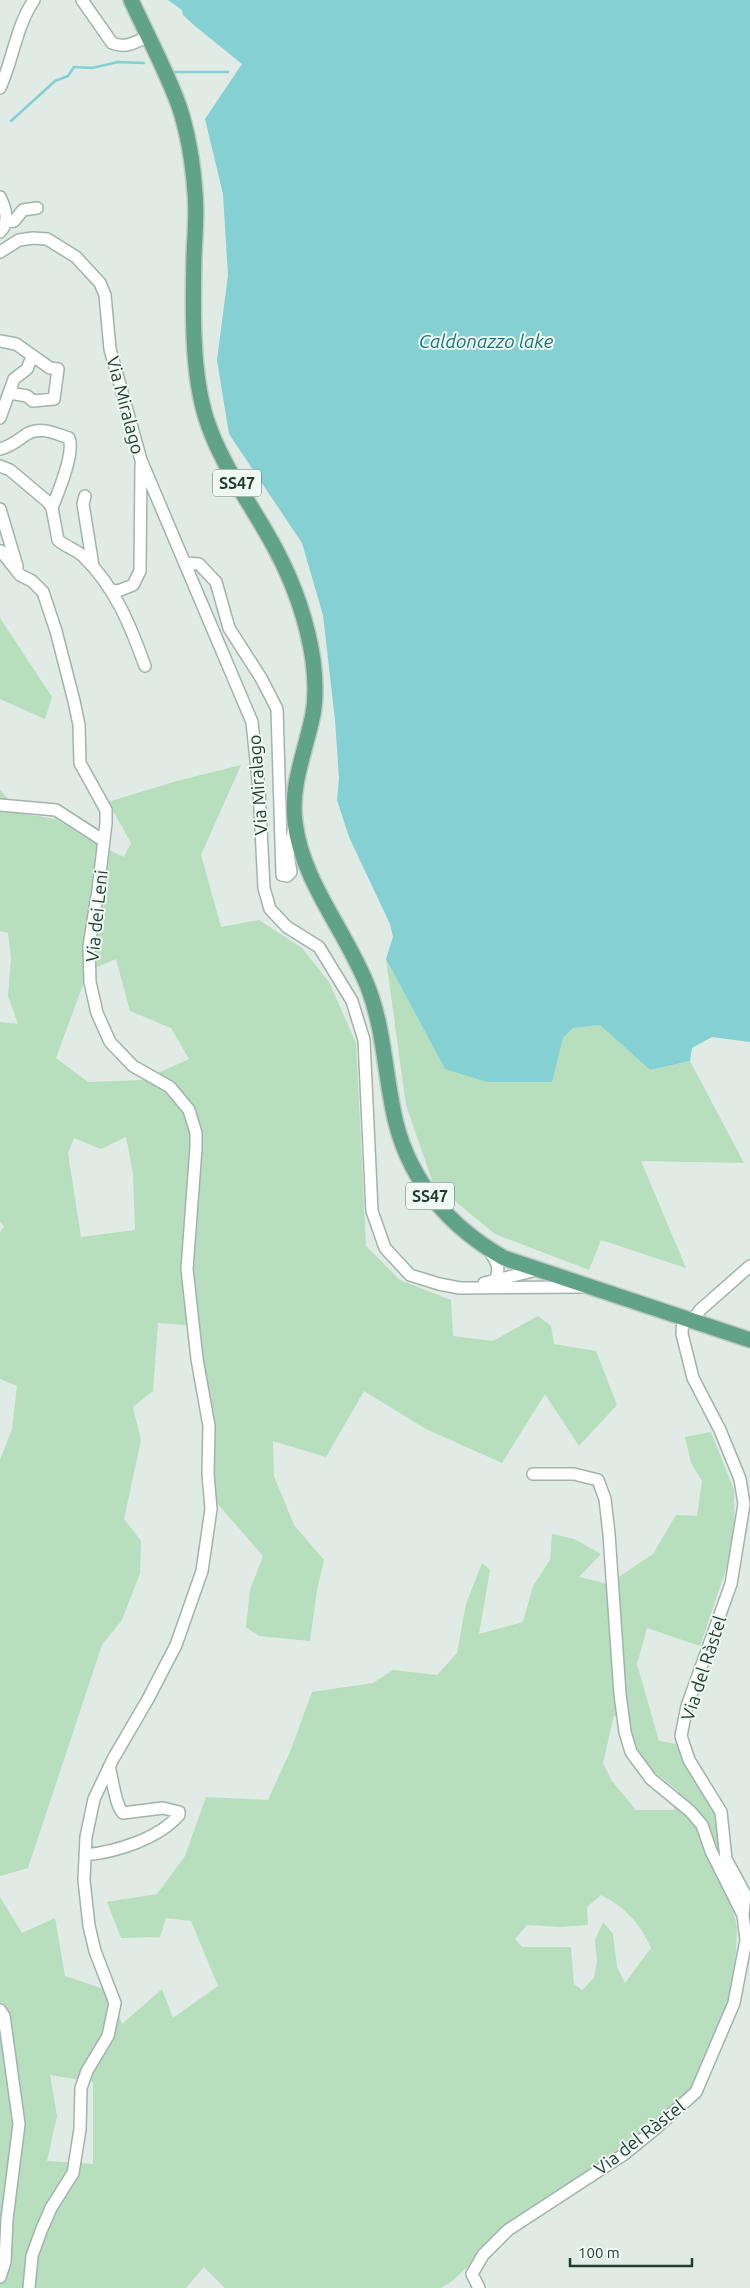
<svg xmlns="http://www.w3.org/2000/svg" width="750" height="2288" viewBox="0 0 750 2288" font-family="Ubuntu,sans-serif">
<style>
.green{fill:#b7debd;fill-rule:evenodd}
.water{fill:#84d0d3}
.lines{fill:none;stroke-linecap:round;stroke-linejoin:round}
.stream{stroke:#84d0d3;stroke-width:2.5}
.minor-casing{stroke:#a2b3ab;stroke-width:14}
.major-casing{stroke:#c0c8c5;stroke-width:18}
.minor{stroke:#fff;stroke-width:11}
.major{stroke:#61a38a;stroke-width:15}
.labels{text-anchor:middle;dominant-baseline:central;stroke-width:4;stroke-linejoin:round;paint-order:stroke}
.shield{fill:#f0f8f3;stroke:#5e746b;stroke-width:1}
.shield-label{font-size:16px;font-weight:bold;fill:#1f3c31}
.street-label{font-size:18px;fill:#1f3c31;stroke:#f0f8f3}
.water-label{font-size:19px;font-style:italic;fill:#17757a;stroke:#f0f8f3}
</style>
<rect width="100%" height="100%" fill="#dfebe4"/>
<!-- green -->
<path class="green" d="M 0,618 L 52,697 L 45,719 L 0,699 Z
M 241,765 L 201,855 L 221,927 L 259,920 L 302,948 L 329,982 L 356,1043 L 366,1246 L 400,1280 L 451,1300 L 453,1336 L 493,1341 L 538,1316 L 551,1326 L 554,1344 L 596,1351 L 617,1405 L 579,1446 L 545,1394 L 502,1463 L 426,1429 L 364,1391 L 326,1457 L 273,1441 L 274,1476 L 294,1525 L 324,1560 L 317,1590 L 310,1641 L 259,1636 L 246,1627 L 250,1590 L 263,1556 L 216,1502 L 213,1461 L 214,1419 L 198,1326 L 158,1323 L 153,1391 L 133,1407 L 141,1440 L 124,1519 L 141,1541 L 140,1573 L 122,1620 L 102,1645 L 28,1868 L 0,1876 L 0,1460 L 12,1429 L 17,1386 L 0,1379 L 0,1232 L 4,1227 L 0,1221 L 0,1022 L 18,1024 L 8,996 L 11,958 L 8,933 L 0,931 L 0,789 L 18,813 L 56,819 L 92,842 L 124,857 L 131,843 L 108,802 L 177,781 ZM 116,959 L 130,1011 L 171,1028 L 189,1059 L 143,1080 L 88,1082 L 56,1058 L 88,971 ZM 126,1137 L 133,1173 L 135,1230 L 81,1237 L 68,1153 L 74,1138 L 101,1149 Z
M 386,959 L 445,1069 L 551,1082 L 563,1038 L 573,1028 L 600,1025 L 650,1070 L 690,1061 L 744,1163 L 641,1161 L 686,1268 L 601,1240 L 589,1270 L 495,1234 L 433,1183 L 406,1105 Z
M 711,1432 L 734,1490 L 735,1543 L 700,1646 L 647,1628 L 637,1664 L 659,1741 L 677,1744 L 720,1818 L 722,1852 L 737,1928 L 734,1992 L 695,2089 L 647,2131 L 475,2260 L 452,2281 L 441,2288 L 225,2288 L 204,2267 L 186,2288 L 0,2288 L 0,1897 L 22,1933 L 55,1918 L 65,1976 L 110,1991 L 122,2024 L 162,1989 L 173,2018 L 218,1986 L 191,1921 L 166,1918 L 160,1937 L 121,1938 L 107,1902 L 157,1894 L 185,1856 L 206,1797 L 268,1800 L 290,1752 L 312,1692 L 373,1683 L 393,1670 L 437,1675 L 457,1653 L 466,1604 L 482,1563 L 490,1570 L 479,1634 L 523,1622 L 533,1586 L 550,1560 L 552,1534 L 574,1539 L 601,1554 L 579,1577 L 608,1584 L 653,1554 L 676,1515 L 697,1516 L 702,1481 L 691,1463 L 685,1437 ZM 614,1715 L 631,1737 L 647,1766 L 678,1791 L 674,1810 L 636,1810 L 612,1781 L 603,1763 ZM 601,1895 C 626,1908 640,1923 651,1948 L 625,1983 L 617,1967 L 613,1934 L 603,1922 L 595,1940 L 597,1961 L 594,1978 L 582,1990 L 574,1984 L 571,1947 L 522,1947 L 515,1939 L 527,1925 L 560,1927 L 588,1925 L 587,1907 ZM 50,2075 L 93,2082 L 93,2164 L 47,2161 L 57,2116 Z"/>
<!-- water -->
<path class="water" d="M 168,0 L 750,0 L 750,1042 L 712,1037 L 692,1048 L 690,1061 L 650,1070 L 600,1025 L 573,1028 L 563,1038 L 552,1082 L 487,1082 L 445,1069 L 386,959 L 393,937 L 390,924 L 349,837 L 337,800 L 339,778 L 335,720 L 323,615 L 302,543 L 229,434 L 217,360 L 228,275 L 223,194 L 205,119 L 242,64 L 195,26 L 183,15 L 182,10 Z"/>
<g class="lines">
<!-- stream -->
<path class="stream" d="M 173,72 L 228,72
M 11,121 L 55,81 L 68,76 L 74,67 L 92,68 L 118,62 L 144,63"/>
<!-- minor casing -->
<g class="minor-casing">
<path id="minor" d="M 82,0 L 112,43 C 125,49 135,42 147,37
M 0,88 C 13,60 16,26 34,0
M 0,197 C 6,209 10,222 0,232
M 6,222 L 14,221 L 23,210 L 37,208
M 0,252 L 19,240 L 33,238 L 47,239 L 76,257 L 100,283 L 105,295 L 110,349 L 141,460 L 252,722 L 259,789 L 264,888 L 270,909 L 287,927 L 319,947 L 352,1001 L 364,1040 L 372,1211 L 385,1248 L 410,1275 L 439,1284 L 460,1288 L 584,1287
M 0,341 L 16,344 L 50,368 L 58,369 L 54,399 L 33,401 L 27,396 L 10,393
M 0,418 L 14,379 L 27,369 L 32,357
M 0,449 C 11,446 15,442 24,436 C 38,425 54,433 69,438 C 75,453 58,493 52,508
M 0,466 L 10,470 L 48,502 L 52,508 L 58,540 C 66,547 77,550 84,557 C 115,587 131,627 145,666
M 85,496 L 83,504 L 93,566
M 0,509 L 17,566
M 1,551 L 20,575 L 32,581 L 43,592 L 56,631 L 74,701 L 79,725 L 80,763 L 106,810 L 106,823 L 98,890 L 89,946 L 90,982 L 97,1013 L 110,1042 L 133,1066 L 170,1087 L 189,1110 L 196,1133 L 196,1148 L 187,1269 L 197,1359 L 209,1426 L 208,1474 L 211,1509 L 202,1571 L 176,1645 L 148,1699 L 113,1759 L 94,1799 L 86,1837 L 84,1880 L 89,1926 L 95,1951 L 115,2003 L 108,2036 L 87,2071 L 81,2088 L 80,2129 L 73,2173 L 51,2208 L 41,2231 L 32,2256 L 29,2288
M 185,563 L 199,564 L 216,582 L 229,628 L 261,678 L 277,709 L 282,875 L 287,876 L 291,872 L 288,855 L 294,828
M 111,590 L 118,591 L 133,585 L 140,571 L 141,465
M 0,805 L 56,810 L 104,841
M 489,1250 C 496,1261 502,1269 494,1281
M 484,1283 L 537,1270
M 693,1320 L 700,1310 L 750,1266
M 533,1474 L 574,1474 L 598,1480 L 605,1499 L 609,1534 L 620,1694 L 625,1732 L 631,1752 L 651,1779 L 690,1811 L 702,1825 L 711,1851 L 742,1913
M 85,1855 C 116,1852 158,1839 179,1815 L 179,1812 L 163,1808 L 123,1813 C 115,1805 113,1779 109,1767
M 0,2010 L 4,2016 L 19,2124 L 7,2219 L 5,2262 L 0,2277
M 479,2288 L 472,2274 L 483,2255 L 508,2230 L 623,2155 L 655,2129 L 696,2092 L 734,2003 L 746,1940 L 743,1915 L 745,1894 L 726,1859 L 721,1812 L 689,1760 L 681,1736 L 687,1706 L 731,1584 L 744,1504 L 740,1479 L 720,1430 L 693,1378 L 682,1334 L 683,1317"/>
</g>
<!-- major casing -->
<g class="major-casing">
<path id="major" d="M 131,0 C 147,35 166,70 179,106 C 188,133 193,164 195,193 C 197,213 195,234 194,255 C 193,304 191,370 206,418 C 221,466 253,506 276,550 C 294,584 307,621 313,660 C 315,676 316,698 313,714 C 306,750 290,785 295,822 C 302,883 348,933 369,990 C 385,1033 385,1079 396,1123 C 411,1183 451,1228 504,1258 L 750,1340"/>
</g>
<!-- minor -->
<use href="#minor" class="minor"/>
<!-- major -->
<use href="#major" class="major"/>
</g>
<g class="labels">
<!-- shield labels -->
<g class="shield">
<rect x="213" y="469.5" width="48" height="27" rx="4"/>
<rect x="406" y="1182.5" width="48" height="27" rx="4"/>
</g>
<g class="shield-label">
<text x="237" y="483">SS47</text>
<text x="430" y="1196">SS47</text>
</g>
<!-- street labels -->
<g class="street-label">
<text transform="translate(126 405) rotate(75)">Via Miralago</text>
<text transform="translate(257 785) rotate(-94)">Via Miralago</text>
<text transform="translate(96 916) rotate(-84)">Via dei Leni</text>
<text transform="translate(703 1668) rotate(-72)">Via del Ràstel</text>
<text transform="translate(639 2137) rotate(-38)">Via del Ràstel</text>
</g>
<!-- water labels -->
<g class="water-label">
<text x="486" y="341">Caldonazzo lake</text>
</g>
</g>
<!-- scale -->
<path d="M570 2258v8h122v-8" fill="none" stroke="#1f3c31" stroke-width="2.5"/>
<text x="578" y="2258" font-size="15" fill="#1f3c31" stroke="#f0f8f3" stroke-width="4" paint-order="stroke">100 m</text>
</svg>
